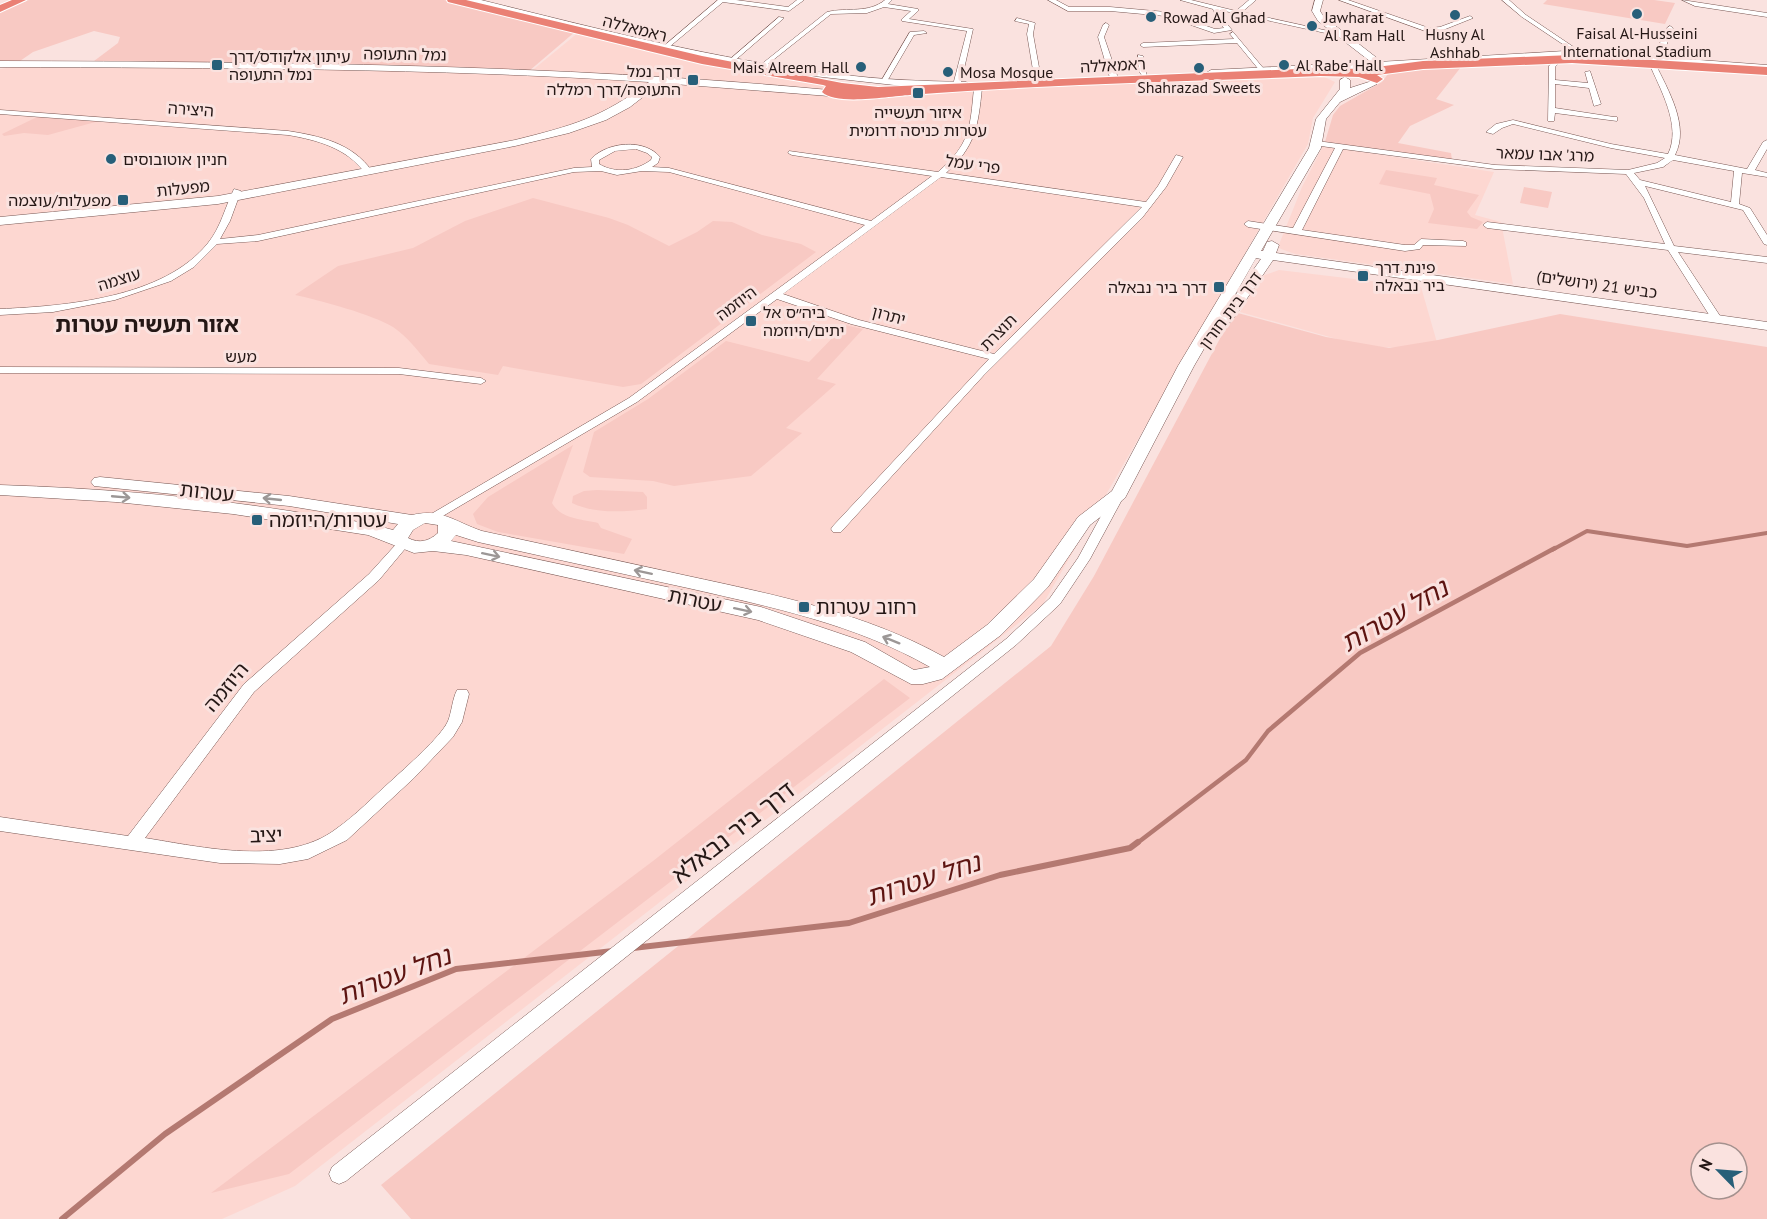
<svg xmlns="http://www.w3.org/2000/svg" width="1767" height="1219" viewBox="0 0 1767 1219" font-family="'PT Sans','Noto Sans Hebrew',sans-serif">
<style>
.built{fill:#fdd7d1}
.green{fill:#f8c9c3;fill-rule:evenodd}
.lines{fill:none;stroke-linecap:round;stroke-linejoin:round}
.stream-far2{stroke:#b47971;stroke-width:4}
.stream-far1{stroke:#b47971;stroke-width:4.5}
.stream{stroke:#b47971;stroke-width:6}
.street-casing{stroke:#785753;stroke-width:1}
.secondary-casing{stroke:#785753;stroke-width:1}
.highway-casing{stroke:#fff;stroke-width:2}
.street{fill:#fff;fill-rule:evenodd}
.secondary{fill:#fff;fill-rule:evenodd}
.highway{fill:#ea8175;fill-rule:evenodd}
.oneway{stroke:#9c9796}
.poi-dot{fill:#275f79;stroke:#fae2df;stroke-width:2}
.labels{text-anchor:middle;dominant-baseline:central;stroke-width:6;stroke-linejoin:round;paint-order:stroke}
.far-poi-label{font-size:16px;fill:#241715;stroke:#fae2df;text-anchor:start}
.far-street-label{font-size:16px;fill:#241715;stroke:#fae2df}
.street-label{font-size:20px;fill:#241715;stroke:#fae2df}
.poi-label{font-size:20px;fill:#241715;stroke:#fae2df;text-anchor:start}
.far-district-label{font-size:22px;font-weight:bold;fill:#241715;stroke:#fae2df}
.near-street-label{font-size:24px;fill:#241715;stroke:#fae2df}
.near-water-label{font-size:26px;font-style:italic;fill:#5d1411;stroke:#fae2df}
</style>
<rect width="100%" height="100%" fill="#fae2df"/>
<!-- built -->
<path class="built" d="M 579,32 L 751,73 L 815,83 L 857,96 L 1292,75 L 1322,76 L 1335,82 L 1313,118 L 1308,144 L 1043,604 L 295,1186 L 222,1219 L 0,1219 L 0,69 L 25,65 L 529,73 Z
M 1323,146 L 1494,172 L 1475,215 L 1501,222 L 1513,284 L 1295,254 L 1281,249 L 1278,247 L 1302,187 Z
M 1279,270 L 1421,287 L 1438,346 L 1369,348 L 1240,312 L 1262,276 Z"/>
<!-- green -->
<path class="green" d="M 29,0 L 444,0 L 576,31 L 529,71 L 94,61 L 118,43 L 120,37 L 94,31 L 33,52 L 20,61 L 0,61 L 0,12 Z
M 1547,0 L 1654,0 L 1675,3 L 1665,24 L 1543,4 Z
M 1461,67 L 1436,99 L 1454,105 L 1410,126 L 1398,143 L 1451,153 L 1452,160 L 1325,142 L 1333,115 L 1340,106 L 1382,82 L 1388,74 L 1398,71 Z
M 37,117 L 99,121 L 48,135 L 24,133 L 4,136 L 2,134 Z
M 1386,170 L 1437,178 L 1434,185 L 1479,195 L 1467,212 L 1471,217 L 1483,222 L 1477,229 L 1428,223 L 1434,209 L 1430,194 L 1379,184 Z
M 1524,187 L 1552,192 L 1548,208 L 1520,203 Z
M 533,198 L 609,218 L 628,225 L 669,246 L 697,232 L 713,221 L 732,222 L 762,235 L 801,244 L 816,252 L 641,384 L 623,387 L 503,366 L 498,375 L 429,364 C 418,351 408,337 393,327 C 374,315 319,300 295,295 L 338,266 L 413,248 L 465,221 Z
M 1234,312 L 1326,337 L 1389,348 L 1438,340 L 1560,314 L 1767,347 L 1767,1219 L 411,1219 L 381,1185 L 1051,646 L 1094,576 ZM 1701,1153 L 1737,1153 L 1737,1189 L 1701,1189 Z
M 845,325 L 863,329 L 817,379 L 836,384 L 786,428 L 802,433 L 751,476 L 674,486 L 653,481 L 590,477 L 583,472 L 594,432 L 648,399 L 726,341 L 809,362 Z
M 573,445 L 552,503 C 561,519 581,519 598,523 L 601,528 L 632,539 L 624,554 L 498,532 L 477,524 L 473,514 L 488,497 Z
M 597,490 L 643,492 L 647,497 L 647,509 C 622,512 595,514 572,503 L 573,496 L 584,491 Z
M 884,679 L 910,698 L 289,1174 L 211,1193 L 653,861 Z"/>
<g class="lines">
<!-- stream-far2 -->
<path class="stream-far2" d="M 1552,550 L 1587,531 L 1687,546 L 1767,533"/>
<!-- stream-far1 -->
<path class="stream-far1" d="M 1136,844 L 1246,760 L 1268,731 L 1360,653 L 1555,548"/>
<!-- stream -->
<path class="stream" d="M 633,948 L 849,923 L 1000,875 L 1130,848 L 1138,842
M 62,1219 L 165,1134 L 332,1019 L 456,969 L 613,951"/>
<!-- street casing -->
<g class="street-casing">
<path id="street" d="M 718,0 L 736,0 L 788,7 L 797,0 L 804,0 L 789,11 L 723,2 L 668,48 L 664,48 L 664,46 Z
M 885,0 L 892,0 L 888,4 L 918,9 L 918,11 L 909,19 L 973,29 L 960,87 L 953,85 L 967,31 L 902,21 L 902,19 L 911,11 L 884,7 L 867,13 L 831,14 L 763,68 L 758,67 L 827,12 C 848,7 868,14 885,0 Z
M 1048,0 L 1056,0 L 1069,7 L 1110,7 L 1166,12 L 1215,29 L 1224,28 L 1217,20 L 1213,9 L 1180,0 L 1191,0 L 1236,11 L 1249,0 L 1256,0 L 1242,12 L 1342,34 L 1339,36 L 1220,10 L 1223,19 L 1232,30 L 1214,33 L 1165,16 L 1110,11 L 1068,11 Z
M 1339,0 L 1348,0 L 1429,28 L 1440,27 L 1470,16 L 1473,18 L 1443,30 L 1428,32 Z
M 1502,0 L 1509,0 L 1526,15 L 1584,54 L 1579,55 L 1522,17 Z
M 1682,0 L 1767,13 L 1767,17 L 1695,6 Z
M 779,17 L 784,18 L 732,63 L 728,63 L 728,61 Z
M 1017,18 L 1035,23 L 1033,34 L 1042,84 L 1035,82 L 1027,34 L 1029,24 L 1015,21 Z
M 1106,23 L 1109,25 L 1104,37 L 1118,78 L 1114,80 L 1110,78 L 1098,37 L 1103,25 Z
M 1670,26 L 1673,28 L 1665,49 L 1659,57 L 1767,65 L 1767,69 L 1652,60 L 1667,28 Z
M 910,32 L 924,31 L 927,33 L 914,35 L 886,83 L 880,83 Z
M 1233,32 L 1264,69 L 1264,71 L 1260,71 L 1237,43 L 1143,47 L 1140,45 L 1143,43 L 1234,39 L 1230,34 Z
M 1138,55 L 1143,56 L 1147,77 L 1143,77 L 1139,71 Z
M 1558,58 L 1563,59 L 1555,67 L 1555,80 L 1588,83 L 1585,72 L 1590,71 L 1601,104 L 1594,106 L 1589,88 L 1555,84 L 1555,108 L 1614,117 L 1617,117 L 1617,121 L 1555,113 L 1554,121 L 1548,121 L 1549,66 Z
M 1652,61 L 1655,63 C 1668,90 1690,126 1675,155 L 1747,169 L 1763,142 L 1767,140 L 1767,149 L 1755,170 L 1767,173 L 1767,177 L 1742,173 L 1739,204 L 1750,208 L 1767,235 L 1767,245 L 1764,244 L 1743,210 L 1645,186 L 1674,246 L 1767,257 L 1767,263 L 1678,252 L 1722,319 L 1721,321 L 1713,321 L 1668,250 L 1487,228 L 1483,225 L 1487,222 L 1665,244 L 1644,198 L 1626,174 L 1495,169 L 1343,149 L 1302,230 L 1405,245 L 1414,245 L 1421,239 L 1463,241 L 1466,242 L 1466,246 L 1423,245 L 1420,249 L 1405,251 L 1248,227 L 1244,224 L 1248,221 L 1293,228 L 1335,148 L 1314,145 L 1314,141 L 1317,141 L 1495,165 L 1628,170 L 1657,163 L 1665,158 L 1611,148 L 1513,124 L 1502,128 L 1493,134 L 1486,132 L 1496,124 L 1513,120 L 1611,144 L 1668,154 C 1682,126 1660,89 1649,63 ZM 1673,160 L 1734,171 L 1731,202 L 1640,180 L 1634,173 L 1663,167 Z
M 978,86 L 982,88 C 978,126 976,146 946,173 L 1146,202 L 1158,186 L 1176,155 L 1183,157 L 1166,187 L 1142,218 L 984,375 L 841,532 L 833,532 L 831,529 L 833,526 L 989,359 L 851,324 L 777,299 L 637,402 L 436,520 L 428,520 L 426,517 L 629,398 L 865,225 L 669,172 L 642,171 L 617,175 L 601,171 L 574,172 L 258,241 L 217,244 L 194,267 L 171,281 L 115,300 L 53,312 L 0,315 L 0,309 C 66,306 164,298 208,243 C 221,227 225,207 234,189 L 241,191 L 230,221 L 220,239 L 258,235 L 574,168 L 592,167 L 591,159 C 607,142 644,138 660,157 L 658,163 L 652,167 L 669,168 L 871,221 L 932,176 L 792,155 L 788,153 L 789,151 L 938,172 C 970,144 970,129 974,88 ZM 636,149 L 647,153 L 652,157 L 651,160 C 636,171 616,174 599,164 L 599,160 L 615,151 ZM 941,177 L 1142,207 L 994,354 L 859,320 L 783,294 Z
M 0,110 L 288,131 C 320,136 352,143 372,171 L 365,173 C 347,148 317,140 288,135 L 0,114 Z
M 0,367 L 399,368 L 481,378 L 486,381 L 481,384 L 399,374 L 0,373 Z
M 1119,490 L 1125,494 L 1090,559 L 1060,604 L 1016,645 L 346,1181 L 339,1184 L 332,1181 L 329,1174 L 332,1167 L 1006,639 L 1050,598 L 1078,558 L 1113,494 Z
M 403,540 L 409,544 L 379,580 L 254,692 L 145,838 C 202,847 286,867 336,829 C 356,815 373,797 391,781 C 405,768 441,737 448,721 C 452,711 452,700 457,690 L 467,690 L 469,694 L 462,722 L 453,737 L 414,778 L 347,840 L 308,859 L 280,864 L 220,863 L 0,831 L 0,817 L 128,836 L 244,684 L 369,574 L 399,541 Z"/>
</g>
<!-- secondary casing -->
<g class="secondary-casing">
<path id="secondary" d="M 466,0 L 481,0 C 599,29 717,60 838,74 C 881,80 923,81 966,82 L 971,85 L 966,88 L 903,86 L 778,72 L 654,48 Z
M 1315,0 L 1323,0 L 1320,11 L 1324,17 L 1377,58 L 1378,62 L 1565,51 L 1654,56 L 1659,59 L 1654,62 L 1565,57 L 1211,76 L 1206,73 L 1211,70 L 1371,62 L 1318,21 L 1312,11 Z
M 0,61 C 277,62 554,64 829,90 L 834,93 L 829,96 L 661,83 L 630,107 L 606,120 L 569,133 L 515,146 L 218,204 L 0,225 L 0,217 L 218,196 L 515,140 C 571,126 602,118 649,82 C 433,68 216,68 0,67 Z
M 1345,77 L 1350,80 L 1350,88 L 1372,81 L 1377,84 L 1340,102 L 1326,119 L 1321,148 L 1261,251 L 1263,251 L 1267,242 L 1272,241 L 1279,245 L 1276,253 L 1767,322 L 1767,330 L 1273,260 L 1231,322 L 1226,323 L 1220,321 L 1194,366 L 1125,498 L 1090,525 L 1048,587 L 1001,635 L 942,679 L 923,684 L 911,684 L 851,652 L 758,620 L 466,555 L 433,551 L 414,553 L 368,535 L 233,514 L 116,502 L 0,495 L 0,485 C 97,488 194,496 290,511 C 324,517 359,520 393,530 L 398,524 L 289,506 L 94,486 L 91,482 L 94,478 L 100,477 L 289,496 L 412,515 C 442,508 455,522 482,531 C 551,546 619,561 688,576 C 776,595 865,613 944,657 L 987,625 L 1034,579 L 1078,517 L 1112,491 L 1178,366 L 1309,148 L 1316,119 L 1340,89 L 1340,80 ZM 1256,258 L 1261,259 L 1232,300 ZM 425,523 L 438,525 L 438,533 C 429,541 420,544 408,538 L 413,530 ZM 456,535 L 478,542 C 548,557 618,573 688,588 C 771,607 855,624 930,667 L 914,670 L 865,642 L 761,607 L 451,541 Z"/>
</g>
<!-- highway casing -->
<g class="highway-casing">
<path id="highway" d="M 12,0 L 26,0 L 0,12 L 0,5 Z
M 447,0 L 466,0 L 702,56 L 842,83 L 878,87 L 1320,68 L 1361,69 L 1423,61 L 1572,55 L 1767,67 L 1767,75 L 1572,63 L 1423,69 L 1377,75 L 1383,79 L 1377,83 L 1359,77 L 1320,76 C 1184,82 1046,84 910,95 C 890,96 836,106 822,92 L 826,86 L 823,85 L 702,64 L 448,2 Z"/>
</g>
<!-- street -->
<use href="#street" class="street"/>
<!-- secondary -->
<use href="#secondary" class="secondary"/>
<!-- highway -->
<use href="#highway" class="highway"/>
</g>
<!-- one-way arrows -->
<defs><path id="oneway-shaft" d="M-6 0H5M1.5-3L5.5 0L1.5 3" fill="none" stroke-width="1.6" stroke-linecap="round" stroke-linejoin="round" transform="scale(1.5)"/></defs>
<g class="oneway">
<use href="#oneway-shaft" transform="translate(121 497) rotate(5)"/>
<use href="#oneway-shaft" transform="translate(272 499) rotate(-174)"/>
<use href="#oneway-shaft" transform="translate(491 555) rotate(12)"/>
<use href="#oneway-shaft" transform="translate(643 572) rotate(-168)"/>
<use href="#oneway-shaft" transform="translate(743 610) rotate(12)"/>
<use href="#oneway-shaft" transform="translate(891 640) rotate(-158)"/>
</g>
<!-- markers -->
<g class="poi-dot">
<circle cx="1637" cy="14" r="6"/>
<circle cx="1455" cy="15" r="6"/>
<circle cx="1151" cy="17" r="6"/>
<circle cx="1312" cy="26" r="6"/>
<rect x="211" y="59" width="12" height="12" rx="3"/>
<circle cx="1284" cy="65" r="6"/>
<circle cx="861" cy="67" r="6"/>
<circle cx="1199" cy="68" r="6"/>
<circle cx="948" cy="72" r="6"/>
<rect x="687" y="74" width="12" height="12" rx="3"/>
<rect x="912" y="87" width="12" height="12" rx="3"/>
<circle cx="111" cy="159" r="6"/>
<rect x="117" y="194" width="12" height="12" rx="3"/>
<rect x="1357" y="270" width="12" height="12" rx="3"/>
<rect x="1213" y="281" width="12" height="12" rx="3"/>
<rect x="745" y="315" width="12" height="12" rx="3"/>
<rect x="251" y="514" width="12" height="12" rx="3"/>
<rect x="798" y="601" width="12" height="12" rx="3"/>
</g>
<g class="labels">
<!-- far-poi labels -->
<g class="far-poi-label">
<text x="1163" y="17">Rowad Al Ghad</text>
<text x="1324" y="17">Jawharat<tspan x="1324" dy="18">Al Ram Hall</tspan></text>
<text x="1637" y="33" text-anchor="middle">Faisal Al-Husseini<tspan x="1637" dy="18">International Stadium</tspan></text>
<text x="1455" y="34" text-anchor="middle">Husny Al<tspan x="1455" dy="18">Ashhab</tspan></text>
<text x="229" y="56">עיתון אלקודס/דרך<tspan x="229" dy="18">נמל התעופה</tspan></text>
<text x="1296" y="65">Al Rabe' Hall</text>
<text x="849" y="67" text-anchor="end">Mais Alreem Hall</text>
<text x="681" y="71" text-anchor="end">דרך נמל<tspan x="681" dy="18">התעופה/דרך רמללה</tspan></text>
<text x="960" y="72">Mosa Mosque</text>
<text x="1199" y="87" text-anchor="middle">Shahrazad Sweets</text>
<text x="918" y="112" text-anchor="middle">איזור תעשייה<tspan x="918" dy="18">עטרות כניסה דרומית</tspan></text>
<text x="123" y="159">חניון אוטובוסים</text>
<text x="111" y="200" text-anchor="end">מפעלות/עוצמה</text>
<text x="1375" y="267">פינת דרך<tspan x="1375" dy="18">ביר נבאלה</tspan></text>
<text x="1207" y="287" text-anchor="end">דרך ביר נבאלה</text>
<text x="763" y="312">ביה״ס אל<tspan x="763" dy="18">יתים/היוזמה</tspan></text>
</g>
<!-- far-street labels -->
<g class="far-street-label">
<text transform="translate(635 28) rotate(14)">ראמאללה</text>
<text transform="translate(405 54) rotate(1)">נמל התעופה</text>
<text transform="translate(1113 65) rotate(-3)">ראמאללה</text>
<text transform="translate(191 109) rotate(4)">היצירה</text>
<text transform="translate(1545 154) rotate(2)">מרג' אבו עמאר</text>
<text transform="translate(973 164) rotate(8)">פרי עמל</text>
<text transform="translate(183 188) rotate(-6)">מפעלות</text>
<text transform="translate(119 279) rotate(-17)">עוצמה</text>
<text transform="translate(1597 284) rotate(8)">כביש 21 (ירושלים)</text>
<text transform="translate(736 303) rotate(-37)">היוזמה</text>
<text transform="translate(1230 310) rotate(-53)">דרך בית חורון</text>
<text transform="translate(889 315) rotate(15)">יתרון</text>
<text transform="translate(998 332) rotate(-45)">תוצרת</text>
<text x="241" y="356">מעש</text>
</g>
<!-- street labels -->
<g class="street-label">
<text transform="translate(207 492) rotate(6)">עטרות</text>
<text transform="translate(695 600) rotate(12)">עטרות</text>
<text transform="translate(226 687) rotate(-50)">היוזמה</text>
<text transform="translate(266 835) rotate(-2)">יציב</text>
</g>
<!-- poi labels -->
<g class="poi-label">
<text x="269" y="520">עטרות/היוזמה</text>
<text x="816" y="607">רחוב עטרות</text>
</g>
<!-- far-district labels -->
<g class="far-district-label">
<text x="147" y="324">אזור תעשיה עטרות</text>
</g>
<!-- near-street labels -->
<g class="near-street-label">
<text transform="translate(733 832) rotate(-38)">דרך ביר נבאלא</text>
</g>
<!-- near-water labels -->
<g class="near-water-label">
<text transform="translate(1394 615) rotate(-30)">נחל עטרות</text>
<text transform="translate(923 879) rotate(-18)">נחל עטרות</text>
<text transform="translate(394 975) rotate(-21)">נחל עטרות</text>
</g>
</g>
<!-- north arrow -->
<g transform="translate(1719 1171) rotate(295)"><circle r="28" fill="#fae2df" stroke="#a4918e" stroke-width="1.5"/>
<path d="M0-4.5L10 22L0 15L-10 22Z" fill="#275f79"/>
<text y="-9" font-size="16" font-weight="bold" text-anchor="middle" fill="#241715">N</text>
</g>
</svg>
